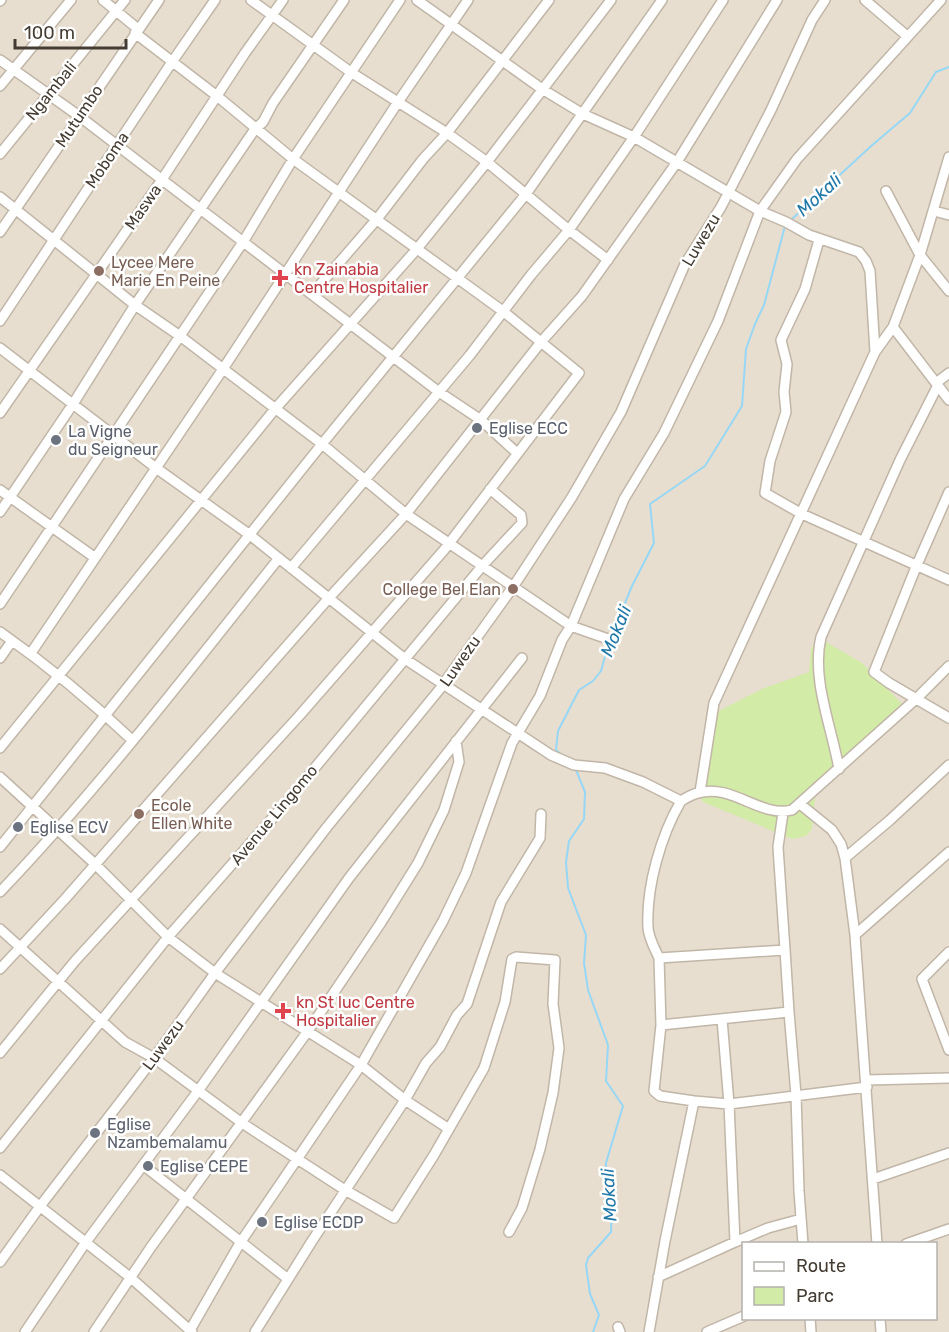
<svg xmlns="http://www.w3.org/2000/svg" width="949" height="1332" viewBox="0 0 949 1332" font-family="Rubik,sans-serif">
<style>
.residential{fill:#e7decf;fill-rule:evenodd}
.green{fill:#d2eba6}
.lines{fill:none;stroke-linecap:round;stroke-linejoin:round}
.stream{stroke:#97d7f6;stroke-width:2}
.street-casing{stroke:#c1b6a7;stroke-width:12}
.street{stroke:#fff;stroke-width:9}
.education-dot{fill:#8d6e63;stroke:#fff;stroke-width:2}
.health-dot{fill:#e0444e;stroke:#fff;stroke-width:2}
.worship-dot{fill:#6b7280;stroke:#fff;stroke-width:2}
.labels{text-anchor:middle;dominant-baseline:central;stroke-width:5;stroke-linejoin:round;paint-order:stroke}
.street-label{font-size:16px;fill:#443c32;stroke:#fff}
.education-label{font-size:16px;fill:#785e54;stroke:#fff;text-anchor:start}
.health-label{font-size:16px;fill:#be3a42;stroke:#fff;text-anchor:start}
.worship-label{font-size:16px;fill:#5b616d;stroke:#fff;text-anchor:start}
.water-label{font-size:18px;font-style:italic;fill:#2179a8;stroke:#fff}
</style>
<rect width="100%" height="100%" fill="#f3ece2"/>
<!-- residential -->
<path class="residential" d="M 0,0 L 949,0 L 949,1332 L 0,1332 ZM 744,1244 L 936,1244 L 936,1318 L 744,1318 Z"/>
<!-- green -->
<path class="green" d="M 821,639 L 862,663 L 902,704 L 815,796 L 812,829 L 806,836 L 792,839 L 703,802 L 697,790 L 711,715 L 762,689 L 809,672 L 811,648 Z"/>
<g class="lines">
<!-- stream -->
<path class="stream" d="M 791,220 L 870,147 L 910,113 L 936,72 L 949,67
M 611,637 L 632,586 L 654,543 L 650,504 L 705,466 L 742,406 L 746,349 L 755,324 L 764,305 L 785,226
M 562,755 L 556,750 L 558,731 L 579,690 L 593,681 L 601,671 L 609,642
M 576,770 L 585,792 L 584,819 L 569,841 L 566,862 L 568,888 L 586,935 L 584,963 L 588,990 L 608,1045 L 606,1081 L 623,1106 L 606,1163 L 606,1179 L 612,1201 L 611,1232 L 588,1258 L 586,1265 L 590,1294 L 599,1315 L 593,1332"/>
<!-- street casing -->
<g class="street-casing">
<path id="street" d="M 103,0 L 138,29
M 251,0 L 352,73 L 447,133 L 487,162 L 569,230 L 608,260
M 417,0 L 542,89 L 583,114 L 634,137 L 760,211 L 786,222 L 809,235 L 859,252 L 866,261 L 870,271 L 875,352
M 865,0 L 907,36
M 0,1 L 1,0
M 0,60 L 79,116 L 439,392 L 481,420 L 517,453
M 0,86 L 71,0
M 0,154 L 125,0
M 886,191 L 920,255 L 949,291
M 0,197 L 135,305 L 180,336 L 322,444 L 406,514 L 571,626 L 608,639
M 934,211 L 949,215
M 0,232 L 159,0
M 819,240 L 805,289 L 781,340 L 787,364 L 784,392 L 786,412 L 770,461 L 765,493 L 802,514 L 949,580
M 312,294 L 377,219 L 423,159 L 447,133 L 549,0
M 0,321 L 172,62 L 215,0
M 893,327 L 949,400
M 0,348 L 156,468 L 250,535 L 405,659 L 551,755 L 574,765 L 605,768 L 643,782 L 681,801 C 686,798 692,794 698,793 C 732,783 760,818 792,810 L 917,698 L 949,666
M 936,383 L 949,373
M 0,413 L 161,181 L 245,53 L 283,0
M 0,490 L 94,557
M 949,492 L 916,567 L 874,672 L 889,683 L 949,718
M 0,512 L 73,404 L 135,305 L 255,129 L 263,122 L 273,103 L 344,0
M 291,568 L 470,355 L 531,275 L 569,230 L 634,137 L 723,0
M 0,604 L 243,242 L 293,159 L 400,0
M 0,632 C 47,665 91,701 132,740
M 31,653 L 223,369 L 398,102 L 468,0
M 0,658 L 12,641
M 0,748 L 275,409 L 416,250 L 487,162 L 611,0
M 839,769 C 832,728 811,679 821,637 L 900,460 L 938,385
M 0,777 L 95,864 L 168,937 L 215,973 L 361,1065 L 405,1100 L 449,1129
M 700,792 L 714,703 L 875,352 L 893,327 L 920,255 L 949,157
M 800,804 L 832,830 L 841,844 L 845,858 L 855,935 L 877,1244
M 783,813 L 778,847 L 785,950 L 659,958 L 661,1025 L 654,1091 L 660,1096 L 694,1101 L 729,1104 L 867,1087
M 0,847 L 322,444 L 526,194 L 662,0
M 845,858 L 890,820 L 949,765
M 0,892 C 100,787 189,671 279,558
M 0,929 L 125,1042 L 154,1058 L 242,1123 L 345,1190 L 394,1218 L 434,1155 L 484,1068 L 505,1002 L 512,959 L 516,957 L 555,960 L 553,1004 L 559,1048 L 553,1093 L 540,1149 L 522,1208 L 509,1232
M 855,935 L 949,852
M 949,952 L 922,979 L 949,1050
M 659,958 C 655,949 648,937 648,927 C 646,887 661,835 681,801
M 0,969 L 65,899 L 328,599 L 406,514 L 541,342 L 582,296 L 677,162 L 777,0
M 789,1012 L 796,1095 L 799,1191 L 803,1244
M 661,1025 L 789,1012 L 785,950
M 0,1053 L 75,961 L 299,716 L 444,550 L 579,373 L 504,312 L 293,159 L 217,96 L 135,33
M 867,1080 L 949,1078
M 0,1148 L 168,937 L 284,805 L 483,565 L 522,523 L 521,515 L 490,489
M 143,1165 L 288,1279
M 0,1175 L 131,1278 L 192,1332
M 873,1179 L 949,1153
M 735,1242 L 768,1228 L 801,1219
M 906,1244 L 949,1229
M 0,1262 L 41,1205 L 154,1058 L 215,973 L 327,827 L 439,690 L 513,587 L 572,497 L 621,412 L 685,264 L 721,207 L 771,110 L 812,20 L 825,0
M 658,1277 L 735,1242 L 729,1104 L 722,1019
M 810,1318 L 811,1332
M 880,1318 L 881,1332
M 618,1327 L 620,1332
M 25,1332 L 86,1242 L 198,1091 L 349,878 L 522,658
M 94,1332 L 151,1247 L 308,1031 L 380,924 L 418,863 L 444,810 L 459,762 L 456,741
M 189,1332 L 240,1243 L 361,1065 L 443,921 L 466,873 L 512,743 L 540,696 L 562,640 L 571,626 L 624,499 L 664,433 L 718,321 L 760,211 L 797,159 L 941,0
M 255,1332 L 312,1241 L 405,1100 L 426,1063 L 440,1047 L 457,1015 L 467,1004 L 501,902 L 540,838 L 541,814
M 649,1332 L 665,1241 L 694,1101
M 707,1332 L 744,1316"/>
</g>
<!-- street -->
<use href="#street" class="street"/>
</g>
<!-- markers -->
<g class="education-dot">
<circle cx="99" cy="271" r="6"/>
<circle cx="513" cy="589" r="6"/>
<circle cx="139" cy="814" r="6"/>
</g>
<g class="health-dot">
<path d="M277 269h6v6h6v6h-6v6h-6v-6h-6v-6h6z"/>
<path d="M280 1002h6v6h6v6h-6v6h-6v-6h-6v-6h6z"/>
</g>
<g class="worship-dot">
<circle cx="477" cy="428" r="6"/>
<circle cx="56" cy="440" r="6"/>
<circle cx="18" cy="827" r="6"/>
<circle cx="95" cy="1133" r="6"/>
<circle cx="148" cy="1166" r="6"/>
<circle cx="262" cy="1222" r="6"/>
</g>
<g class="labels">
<!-- street labels -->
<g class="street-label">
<text transform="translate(51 91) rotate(-51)">Ngambali</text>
<text transform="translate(79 116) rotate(-56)">Mutumbo</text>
<text transform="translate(107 160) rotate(-56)">Moboma</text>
<text transform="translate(143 207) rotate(-55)">Maswa</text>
<text transform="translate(701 240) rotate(-59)">Luwezu</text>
<text transform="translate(460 661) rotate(-55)">Luwezu</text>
<text transform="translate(274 815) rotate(-50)">Avenue Lingomo</text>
<text transform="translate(163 1045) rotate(-54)">Luwezu</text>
</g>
<!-- education labels -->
<g class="education-label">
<text x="111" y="262">Lycee Mere<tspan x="111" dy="18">Marie En Peine</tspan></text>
<text x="501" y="589" text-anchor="end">College Bel Elan</text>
<text x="151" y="805">Ecole<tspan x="151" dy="18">Ellen White</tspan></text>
</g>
<!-- health labels -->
<g class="health-label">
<text x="294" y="269">kn Zainabia<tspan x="294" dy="18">Centre Hospitalier</tspan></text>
<text x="296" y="1002">kn St luc Centre<tspan x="296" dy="18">Hospitalier</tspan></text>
</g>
<!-- worship labels -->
<g class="worship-label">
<text x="489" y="428">Eglise ECC</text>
<text x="68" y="431">La Vigne<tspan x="68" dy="18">du Seigneur</tspan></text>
<text x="30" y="827">Eglise ECV</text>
<text x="107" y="1124">Eglise<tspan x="107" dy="18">Nzambemalamu</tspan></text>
<text x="160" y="1166">Eglise CEPE</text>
<text x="274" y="1222">Eglise ECDP</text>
</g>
<!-- water labels -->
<g class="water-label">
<text transform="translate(819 195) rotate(-42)">Mokali</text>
<text transform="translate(616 631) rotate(-68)">Mokali</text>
<text transform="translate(609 1195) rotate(-93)">Mokali</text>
</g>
</g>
<!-- legend -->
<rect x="742" y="1242" width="195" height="78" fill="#ffffff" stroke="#b4b1ad" stroke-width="1.5"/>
<rect x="754" y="1262" width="30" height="9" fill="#ffffff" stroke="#b4b1ad" stroke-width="1.5"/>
<text x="796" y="1272" font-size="18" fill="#443c32">Route</text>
<rect x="754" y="1287" width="30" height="18" fill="#d2eba6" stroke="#b4b1ad" stroke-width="1.5"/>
<text x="796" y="1302" font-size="18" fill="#443c32">Parc</text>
<!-- scale -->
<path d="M15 39v9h111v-9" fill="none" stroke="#443c32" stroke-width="3"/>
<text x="24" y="39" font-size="18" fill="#443c32" stroke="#ffffff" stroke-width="4.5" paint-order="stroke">100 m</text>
</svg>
